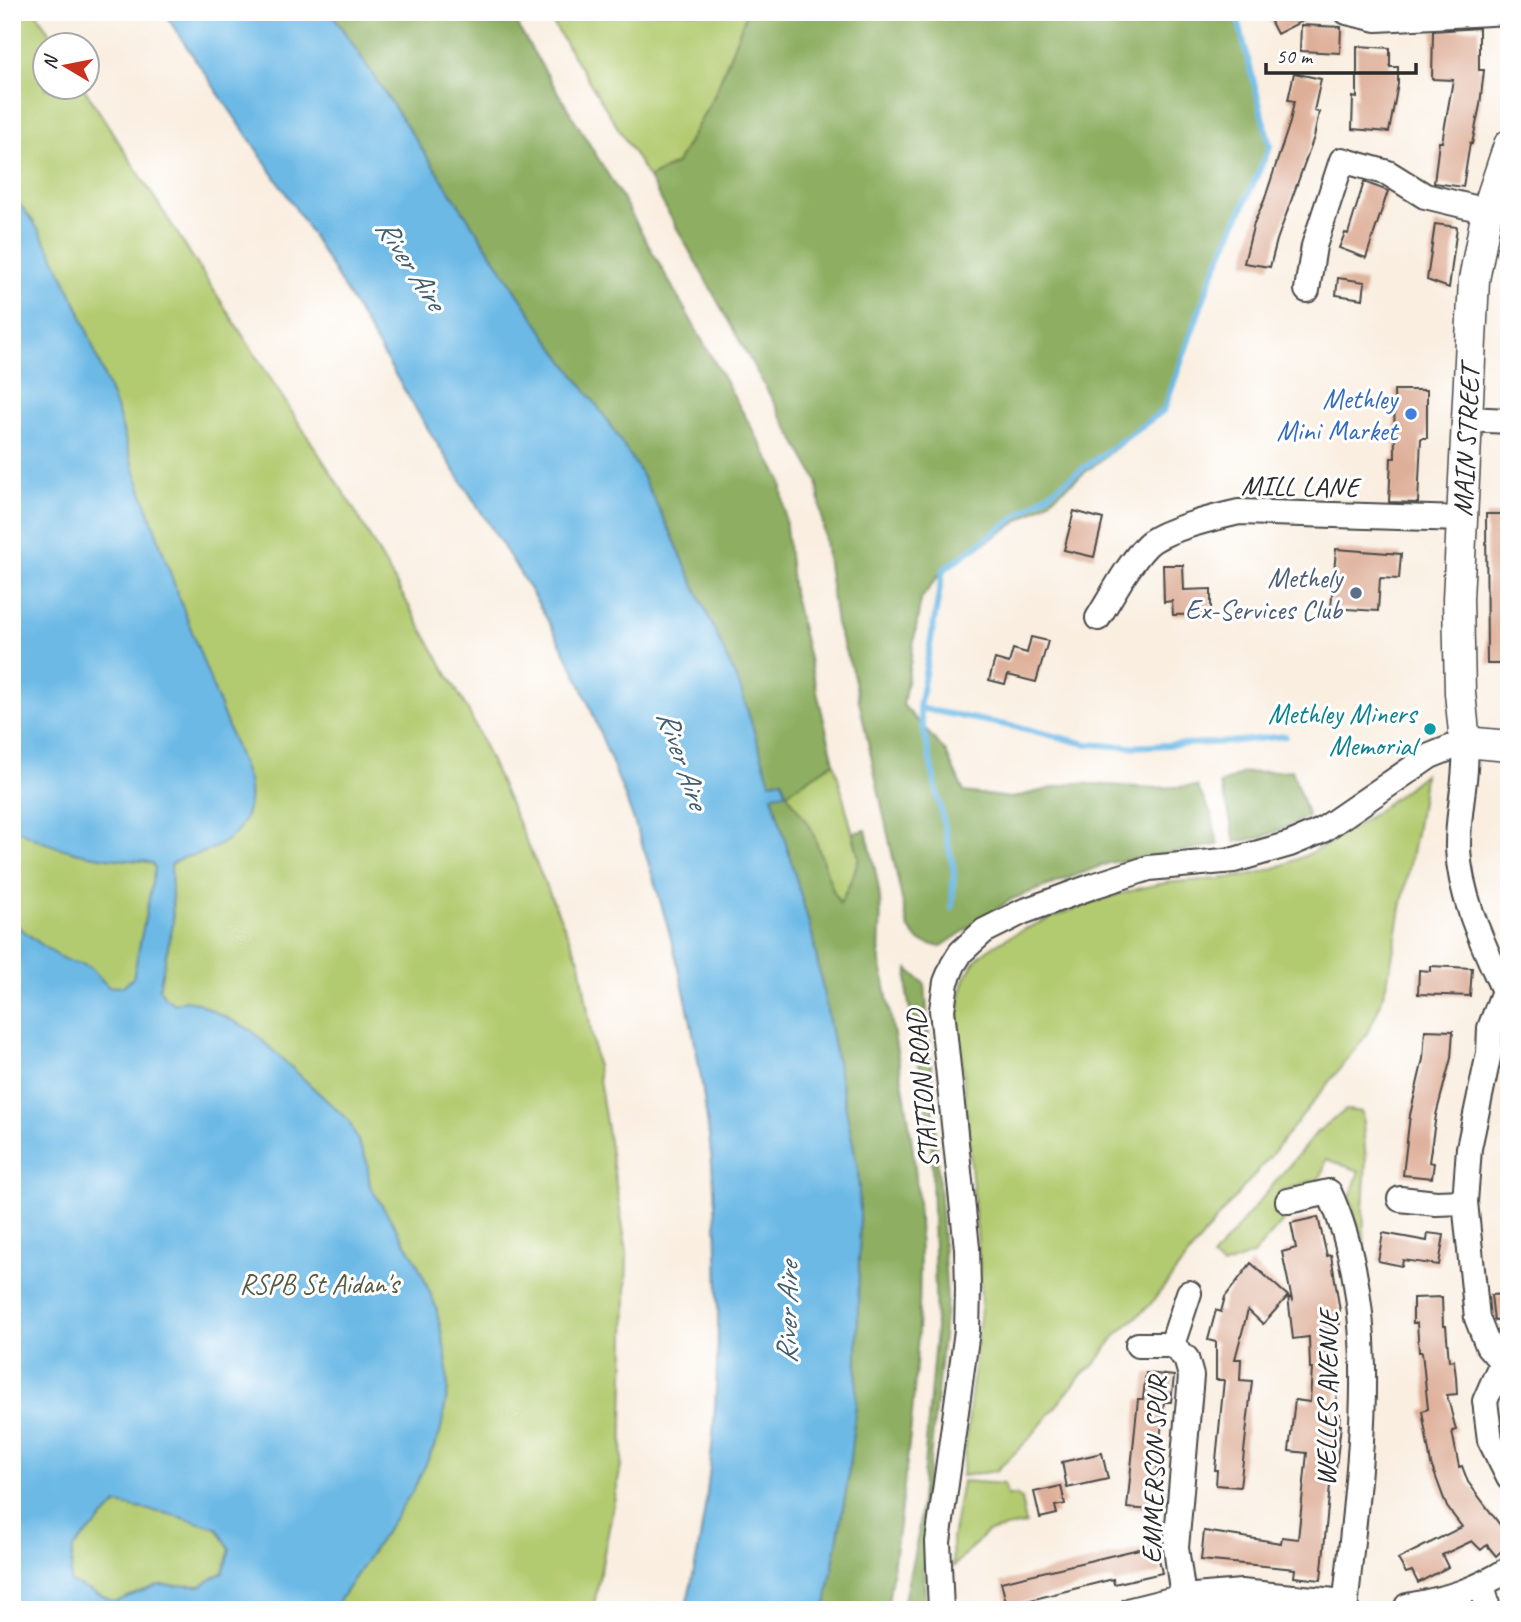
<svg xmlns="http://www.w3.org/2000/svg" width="1521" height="1622" viewBox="0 0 1521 1622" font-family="Caveat,sans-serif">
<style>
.green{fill:#b3cb70;stroke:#6f7b4e;stroke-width:2}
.forest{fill:#8eaf62;stroke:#5c6d46;stroke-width:2}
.water{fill:#6cb9e6;stroke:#4c7288;stroke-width:2;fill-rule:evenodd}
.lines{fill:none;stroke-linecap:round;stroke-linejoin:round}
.stream{stroke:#6cb9e6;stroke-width:6}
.building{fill:#deaf98}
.minor-casing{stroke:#4a4846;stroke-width:28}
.tertiary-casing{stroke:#4a4846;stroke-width:33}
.minor{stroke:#fff;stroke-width:24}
.tertiary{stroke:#fff;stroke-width:30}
.shop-dot{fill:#3f7fe0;stroke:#fff;stroke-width:2.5}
.service-dot{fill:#5c6f8a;stroke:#fff;stroke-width:2.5}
.culture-dot{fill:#0f9aa8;stroke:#fff;stroke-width:2.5}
.labels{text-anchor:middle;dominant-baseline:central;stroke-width:6;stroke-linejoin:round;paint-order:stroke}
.shop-label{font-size:28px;fill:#366cbe;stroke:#fff;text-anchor:end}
.street-label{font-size:28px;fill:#2b2b2b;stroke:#fff}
.service-label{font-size:28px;fill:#4e5e75;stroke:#fff;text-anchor:end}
.culture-label{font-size:28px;fill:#0d838f;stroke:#fff;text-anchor:end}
.park-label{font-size:28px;fill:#545b40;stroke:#fff}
.water-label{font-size:30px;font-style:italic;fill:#425d6c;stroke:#fff}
</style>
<rect width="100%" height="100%" fill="#fff"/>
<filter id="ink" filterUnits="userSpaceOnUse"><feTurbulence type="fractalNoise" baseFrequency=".0143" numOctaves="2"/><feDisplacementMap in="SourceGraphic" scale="14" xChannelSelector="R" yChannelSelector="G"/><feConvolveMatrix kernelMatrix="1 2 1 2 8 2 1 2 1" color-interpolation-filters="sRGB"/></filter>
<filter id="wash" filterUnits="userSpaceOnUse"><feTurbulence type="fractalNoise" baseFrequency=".00686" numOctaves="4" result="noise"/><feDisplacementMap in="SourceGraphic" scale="28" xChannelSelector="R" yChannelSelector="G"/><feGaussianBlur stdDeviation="1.57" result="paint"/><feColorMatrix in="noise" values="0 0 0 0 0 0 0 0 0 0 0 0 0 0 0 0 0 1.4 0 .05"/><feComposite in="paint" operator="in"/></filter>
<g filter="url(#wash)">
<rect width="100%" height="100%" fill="#f9eee0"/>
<!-- green -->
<path class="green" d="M 12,12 L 36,12 L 57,45 L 46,46 L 46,88 L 84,88 L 351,504 L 469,712 L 580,962 L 627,1253 L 622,1461 L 593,1610 L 12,1610 Z
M 546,12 L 747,12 L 715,94 L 677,163 L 649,178 Z
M 834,762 L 859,858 L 852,879 L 840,904 L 786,793 Z
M 1424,774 C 1420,820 1410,863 1401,908 C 1393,952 1388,1000 1364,1038 L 1268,1159 L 1220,1215 L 1149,1306 L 1118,1333 L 1094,1365 L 1083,1373 L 1029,1439 L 996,1471 L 962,1476 L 981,1308 L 980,1268 L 958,1014 C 960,994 963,975 977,959 C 1003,930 1126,888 1167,883 C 1198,879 1230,881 1261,872 C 1322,856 1377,813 1424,774 Z
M 1346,1110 L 1362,1112 L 1366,1161 L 1363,1209 L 1365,1250 L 1350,1198 L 1359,1171 L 1326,1159 L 1322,1174 L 1318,1179 L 1279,1192 L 1286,1218 L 1253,1255 L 1223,1266 L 1212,1258 L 1317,1132 Z
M 962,1481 L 1004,1484 L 1007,1495 L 1016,1495 L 1021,1499 L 1026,1524 L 987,1532 L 953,1567 L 952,1539 Z"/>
<!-- forest -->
<path class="forest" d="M 331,12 L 509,12 L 621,196 L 781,480 L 793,592 L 834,762 L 787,793 L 812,830 L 834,893 L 840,904 L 852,879 L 859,858 L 853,833 L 866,830 C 871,853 878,876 880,900 C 883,927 875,948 883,975 C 897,1055 915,1136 919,1217 C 924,1349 906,1480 887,1610 L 825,1610 L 847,1485 L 856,1404 L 860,1212 L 858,1170 L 812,934 L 772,795 L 786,792 L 782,780 L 770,782 L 740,687 L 671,533 L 639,470 L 605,417 L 548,339 Z
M 747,12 L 1236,12 L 1270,146 L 1211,278 L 1164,410 L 1045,504 L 943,570 L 921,599 L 903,705 L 946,752 L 964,792 L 1011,798 L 1074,783 L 1154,788 L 1197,786 L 1212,816 L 1218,845 L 1109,863 L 1012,899 L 940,947 L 919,941 L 908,927 L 853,673 L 836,624 L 817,480 L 649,178 L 677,163 L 715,94 Z
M 1292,770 L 1308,817 L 1263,837 L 1235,842 L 1228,809 L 1220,784 L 1243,773 Z
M 908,969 L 925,984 L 947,1299 L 924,1515 L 925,1610 L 902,1610 L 918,1535 L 936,1329 L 931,1134 L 907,993 Z"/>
<!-- water -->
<path class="water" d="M 164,12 L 331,12 L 548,339 L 605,417 L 639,470 L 671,533 L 740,687 L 770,782 L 782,780 L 786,793 L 772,795 L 812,934 L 858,1170 L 860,1212 L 856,1404 L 847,1485 L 825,1610 L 685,1610 C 709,1516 717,1420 718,1324 C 718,1251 716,1178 705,1106 C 689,985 654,866 608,753 C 596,724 586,693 571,664 C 527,576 468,495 417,411 C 371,336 329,259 281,186 C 243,128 202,71 164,12 Z
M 12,195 L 33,221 L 52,253 L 79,309 L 119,416 L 130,457 L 177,592 L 248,780 C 255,816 237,841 202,853 C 190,857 180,856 171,865 L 173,924 L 159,988 L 165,998 L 175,1004 L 185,1000 L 198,1003 L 251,1030 L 349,1121 L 367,1161 L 370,1186 L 416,1260 L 436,1307 L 446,1355 L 448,1390 L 440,1434 L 414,1489 L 333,1610 L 12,1610 L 12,922 C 30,935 48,952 68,961 C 75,964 83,963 89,967 C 98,973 101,981 109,987 L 123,986 L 133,978 L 155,868 L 152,863 L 143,861 C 97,859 53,851 12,827 ZM 117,1504 L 169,1514 L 217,1528 L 230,1549 L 223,1572 L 200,1586 L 158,1585 L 115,1602 L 70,1582 L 73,1548 Z"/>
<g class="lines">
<!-- stream -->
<path class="stream" d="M 919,708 L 1026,729 L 1086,744 L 1130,747 L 1229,742 L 1285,736
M 952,907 L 954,871 L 919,708 L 943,570 L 1164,410 L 1211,278 L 1270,146 L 1236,12"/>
</g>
<g id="blocks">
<!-- building -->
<path class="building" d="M 1266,12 L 1320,12 L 1277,34 Z
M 1301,25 L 1341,27 L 1340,53 L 1300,51 Z
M 1479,28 L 1479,70 L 1484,70 L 1480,105 L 1472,144 L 1470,143 L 1463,187 L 1434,183 L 1439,142 L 1442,142 L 1453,80 L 1432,79 L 1433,31 Z
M 1357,46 L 1390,48 L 1390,67 L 1398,67 L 1398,84 L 1389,132 L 1352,129 L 1353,97 L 1357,98 Z
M 1294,73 L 1321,79 L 1314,111 L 1319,112 L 1314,137 L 1277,240 L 1270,267 L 1244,263 L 1254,223 L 1264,201 L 1290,122 L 1294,101 L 1288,100 Z
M 1364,182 L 1388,191 L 1366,258 L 1339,248 L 1345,233 L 1348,234 Z
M 1435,224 L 1457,227 L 1449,288 L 1427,280 Z
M 1338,278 L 1365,282 L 1363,299 L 1336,295 Z
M 1394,390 L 1427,390 L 1427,438 L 1421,438 L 1418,503 L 1389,502 L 1391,458 L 1395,458 Z
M 1074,511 L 1103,519 L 1094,557 L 1064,550 Z
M 1486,514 L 1509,514 L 1509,664 L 1487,664 Z
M 1336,549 L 1401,554 L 1399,579 L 1380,578 L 1378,611 L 1331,608 Z
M 1163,565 L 1183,565 L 1184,590 L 1211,589 L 1211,614 L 1173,615 L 1172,601 L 1164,602 Z
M 1031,637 L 1048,641 L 1036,682 L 1008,675 L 1005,684 L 989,680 L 995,659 L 1009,663 L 1013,649 L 1027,653 Z
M 1430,966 L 1472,968 L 1470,996 L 1418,994 L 1419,970 L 1430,971 Z
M 1425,1030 L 1453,1031 L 1451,1058 L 1436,1115 L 1429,1162 L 1434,1163 L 1432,1178 L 1403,1175 L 1410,1115 L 1423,1059 Z
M 1318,1217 L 1327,1256 L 1331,1255 L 1340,1311 L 1338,1312 L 1340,1324 L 1335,1325 L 1338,1379 L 1335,1414 L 1340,1414 L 1339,1425 L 1341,1425 L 1335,1476 L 1331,1475 L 1321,1580 L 1294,1577 L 1295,1569 L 1201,1560 L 1204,1531 L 1281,1543 L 1282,1537 L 1298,1539 L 1307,1453 L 1289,1451 L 1295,1400 L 1310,1402 L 1312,1368 L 1310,1368 L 1309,1337 L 1293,1339 L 1288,1296 L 1292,1300 L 1282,1252 L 1296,1248 L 1291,1223 Z
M 1383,1233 L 1427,1241 L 1428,1233 L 1444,1235 L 1439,1265 L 1403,1260 L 1402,1266 L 1378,1261 Z
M 1251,1263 L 1288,1296 L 1263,1324 L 1248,1310 L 1235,1359 L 1241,1359 L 1240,1380 L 1252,1381 L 1240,1487 L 1216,1485 L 1217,1470 L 1215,1470 L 1224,1380 L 1216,1380 L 1216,1342 L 1208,1340 L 1216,1310 L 1221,1312 L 1225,1297 Z
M 1509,1294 L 1509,1318 L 1494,1320 L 1491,1295 Z
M 1442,1297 L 1443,1326 L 1446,1326 L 1449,1361 L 1454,1360 L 1456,1377 L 1457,1394 L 1447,1395 L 1456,1430 L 1452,1431 L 1459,1467 L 1462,1466 L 1468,1482 L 1509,1537 L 1509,1544 L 1496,1556 L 1487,1545 L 1481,1550 L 1472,1541 L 1442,1555 L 1448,1567 L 1418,1583 L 1412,1571 L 1406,1573 L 1398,1559 L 1462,1527 L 1447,1507 L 1431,1464 L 1422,1411 L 1428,1409 L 1422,1352 L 1419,1352 L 1417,1323 L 1413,1323 L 1413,1298 Z
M 1146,1373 L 1174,1376 L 1171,1402 L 1164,1402 L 1153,1510 L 1127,1508 L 1138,1399 L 1143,1399 Z
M 1102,1453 L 1108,1479 L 1067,1488 L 1062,1462 Z
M 1061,1486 L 1065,1504 L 1055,1506 L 1057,1514 L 1040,1518 L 1034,1492 Z
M 1156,1545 L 1162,1573 L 1114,1584 L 1113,1579 L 1007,1606 L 1001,1582 Z"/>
</g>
</g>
<g filter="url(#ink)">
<use href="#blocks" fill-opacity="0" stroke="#4a4846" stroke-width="2"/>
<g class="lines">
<!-- minor casing -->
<g class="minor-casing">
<path id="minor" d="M 1347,12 L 1377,19 L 1509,12
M 1307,290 L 1314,246 L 1342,160 L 1388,173 L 1425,196 L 1487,211
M 1467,419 L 1509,421
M 1098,618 C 1113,594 1127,566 1147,545 C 1162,530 1217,517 1239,512 L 1462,519
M 1400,1199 L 1436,1203 L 1465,1202
M 1288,1201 L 1329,1192 C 1386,1315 1357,1478 1345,1610
M 1138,1345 L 1172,1345 L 1186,1358 L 1191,1376 L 1176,1548 L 1183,1597
M 1172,1345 L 1189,1293
M 1502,1362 L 1485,1401 L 1490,1440 L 1509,1478
M 1483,1586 L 1488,1610
M 1407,1606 C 1446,1599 1475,1591 1509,1569
M 941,1610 L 938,1542 L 967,1331 L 968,1289 L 967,1248 L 942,1010 L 946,982 L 953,965 L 961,952 L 984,931 L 1022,912 L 1096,885 L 1149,868 L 1234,860 L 1290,844 L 1321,831 L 1430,756 L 1465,742 C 1468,778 1457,812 1458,849 C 1460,898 1484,946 1504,991 L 1490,1028 L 1489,1053 L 1469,1148 L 1465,1202 L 1477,1318 L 1488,1346 L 1502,1362
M 1131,1610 L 1183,1597 L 1241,1592 L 1346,1602"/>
</g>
<!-- tertiary casing -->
<g class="tertiary-casing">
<path id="tertiary" d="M 1509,145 L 1487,211 L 1474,280 L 1458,599 L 1460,693 L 1465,742 L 1509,746"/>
</g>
<!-- minor -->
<use href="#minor" class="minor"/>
<!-- tertiary -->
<use href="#tertiary" class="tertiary"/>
</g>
</g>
<!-- markers -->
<circle class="shop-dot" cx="1411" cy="414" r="7"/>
<circle class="service-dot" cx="1356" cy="593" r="7"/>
<circle class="culture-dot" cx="1430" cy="729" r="7"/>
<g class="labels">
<!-- shop labels -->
<g class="shop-label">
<text x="1397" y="398">Methley<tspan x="1397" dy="32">Mini Market</tspan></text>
</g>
<!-- street labels -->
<g class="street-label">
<text transform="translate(1466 441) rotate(-87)">MAIN STREET</text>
<text transform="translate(1300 486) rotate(1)">MILL LANE</text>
<text transform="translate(922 1089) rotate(-95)">STATION ROAD</text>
<text transform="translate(1327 1398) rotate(-89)">WELLES AVENUE</text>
<text transform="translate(1154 1470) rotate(-88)">EMMERSON SPUR</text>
</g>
<!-- service labels -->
<g class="service-label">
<text x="1342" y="577">Methely<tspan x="1342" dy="32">Ex-Services Club</tspan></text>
</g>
<!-- culture labels -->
<g class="culture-label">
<text x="1416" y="713">Methley Miners<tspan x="1416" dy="32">Memorial</tspan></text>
</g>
<!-- park labels -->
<g class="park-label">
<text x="319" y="1283">RSPB St Aidan's</text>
</g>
<!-- water labels -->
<g class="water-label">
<text transform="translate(411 264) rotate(57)">River Aire</text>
<text transform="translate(683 759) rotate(71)">River Aire</text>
<text transform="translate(787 1313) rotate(-89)">River Aire</text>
</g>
</g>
<!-- margin -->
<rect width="1521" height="1622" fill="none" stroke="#fff" stroke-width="42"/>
<!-- north arrow -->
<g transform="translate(66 66) rotate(280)"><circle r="33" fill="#ffffff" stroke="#aaaaaa" stroke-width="2"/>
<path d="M0-5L12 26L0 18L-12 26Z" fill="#c8321e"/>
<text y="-10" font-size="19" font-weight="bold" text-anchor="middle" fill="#2b2b2b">N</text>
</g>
<!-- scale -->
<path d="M1266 63v10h150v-10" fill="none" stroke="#2b2b2b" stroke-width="3.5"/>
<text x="1276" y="63" font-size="21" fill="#2b2b2b" stroke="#ffffff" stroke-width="5" paint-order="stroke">50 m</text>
</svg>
